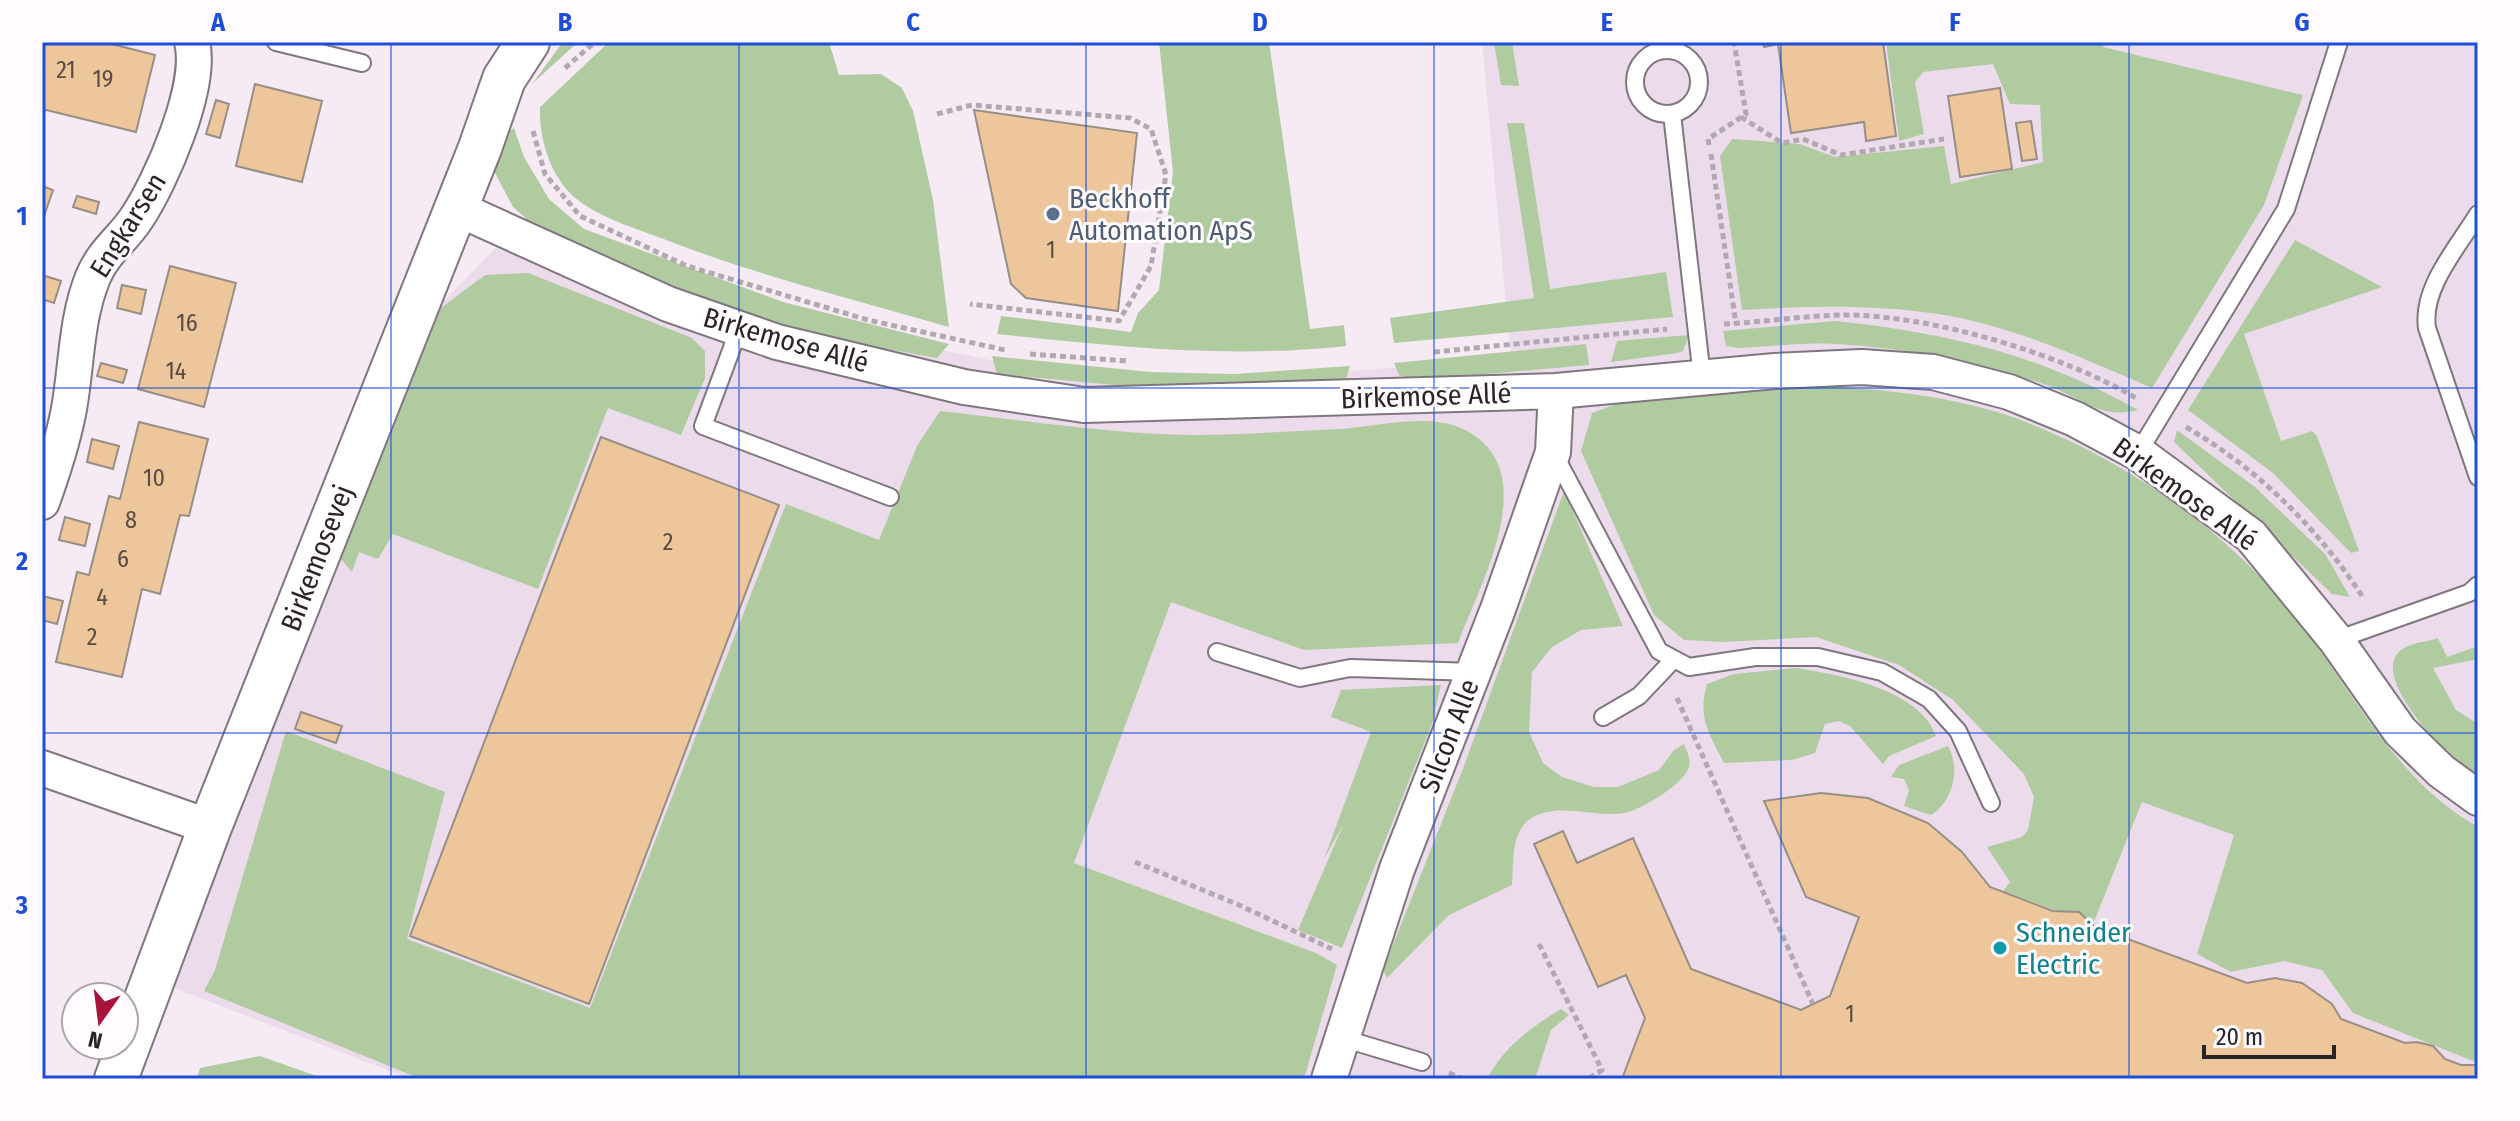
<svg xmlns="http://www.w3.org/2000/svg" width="2520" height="1121" viewBox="0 0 2520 1121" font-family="'Fira Sans Condensed',sans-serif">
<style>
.built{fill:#ecdceb}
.green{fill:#b0cba0}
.building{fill:#edc79b;stroke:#978e85;stroke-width:2}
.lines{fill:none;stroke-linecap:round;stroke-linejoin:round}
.service-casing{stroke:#80767f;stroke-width:20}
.minor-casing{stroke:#80767f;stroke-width:38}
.tertiary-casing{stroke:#80767f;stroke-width:46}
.path{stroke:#b1a8b0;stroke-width:5;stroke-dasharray:6 4;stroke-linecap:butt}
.service{stroke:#fff;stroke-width:16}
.minor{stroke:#fff;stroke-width:34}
.tertiary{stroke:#fff;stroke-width:42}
.grid{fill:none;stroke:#1d4ed8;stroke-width:2;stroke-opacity:0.55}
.service-dot{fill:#5c6f8a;stroke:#fffbff;stroke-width:3}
.culture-dot{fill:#0f9aa8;stroke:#fffbff;stroke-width:3}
.labels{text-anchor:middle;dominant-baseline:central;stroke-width:6;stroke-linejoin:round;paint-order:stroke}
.number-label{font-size:24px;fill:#594d44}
.service-label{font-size:28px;fill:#4e5e75;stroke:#fffbff;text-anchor:start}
.street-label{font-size:28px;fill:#282427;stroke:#fffbff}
.culture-label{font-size:28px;fill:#0d838f;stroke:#fffbff;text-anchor:start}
.neatline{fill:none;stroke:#1d4ed8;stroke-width:3}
.grid-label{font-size:26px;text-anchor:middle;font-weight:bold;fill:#1d4ed8}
</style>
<rect width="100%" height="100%" fill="#f6ebf5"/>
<!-- built -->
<path class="built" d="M 1482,42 L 2478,42 L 2478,1079 L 411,1079 L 174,988 L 214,867 L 434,311 L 527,216 L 845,329 L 1042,371 L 1224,380 L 1511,359 Z"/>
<!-- green -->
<path class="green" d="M 563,42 L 578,42 L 532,84 Z
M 609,42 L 829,42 L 839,75 L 881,74 L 902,88 L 913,111 L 933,200 L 949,327 C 852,299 755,275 661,238 C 632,227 597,217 573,196 C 549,174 539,137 540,107 Z
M 1159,42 L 1269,42 L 1310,329 L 1344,325 L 1346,346 C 1228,359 1114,346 997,334 L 1001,316 L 1131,332 L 1138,313 L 1159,290 L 1173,172 Z
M 1494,42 L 1512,42 L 1519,86 L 1501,85 Z
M 1886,42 L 2103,42 L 2103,47 L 2303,95 L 2264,205 L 2152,388 C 2084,359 2011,325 1938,314 C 1872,304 1807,306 1742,310 L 1720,156 L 1732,139 L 1800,144 L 1835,157 L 1944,146 L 1951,184 L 2043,162 L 2040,105 L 2010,104 L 1993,64 L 1923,72 L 1915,82 L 1924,134 L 1899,141 Z
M 1507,123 L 1524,123 L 1550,289 L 1666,272 L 1673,317 L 1394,343 L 1390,318 L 1534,298 Z
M 514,128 L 524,157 L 549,199 L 584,229 L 783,302 L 949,344 L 937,358 L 831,339 L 726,306 L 546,236 L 513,207 L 495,173 L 498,137 Z
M 2295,240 L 2382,287 L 2244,334 L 2281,441 L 2312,431 L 2317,436 L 2359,551 L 2351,553 L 2273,473 L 2188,410 Z
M 528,273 L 692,338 L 705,351 L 705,378 L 681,435 L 608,408 L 538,589 L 393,534 L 378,559 L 359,552 L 352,572 L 341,559 L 441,308 L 485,275 Z
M 1835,321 C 1948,333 2038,354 2138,410 C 2099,420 2081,397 2046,385 C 1979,362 1907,348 1836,344 C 1804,342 1770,347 1738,348 L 1726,346 L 1723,331 Z
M 1689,335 L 1683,351 L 1677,353 L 1611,362 L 1617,341 Z
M 1586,344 L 1589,365 L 1416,380 L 1399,375 L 1394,363 Z
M 992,356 L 1150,372 L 1234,374 L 1350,366 L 1344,386 L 1211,394 L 997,374 Z
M 1819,386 C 1883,389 1954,396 2015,418 C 2131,461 2239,538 2311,638 C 2361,707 2402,784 2478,827 L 2478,1063 L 2353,1013 L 2322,970 L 2284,961 L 2231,972 L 2197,954 L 2234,835 L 2142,802 L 2093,924 L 2003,891 L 2010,882 L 1987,847 L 2022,837 L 2028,830 L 2034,797 L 2024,774 L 1953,700 L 1899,665 L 1816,637 L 1723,642 L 1684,640 L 1654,615 L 1581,451 L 1592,413 L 1625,401 Z
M 940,411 C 1024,420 1110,434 1194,435 C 1242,435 1291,431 1340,429 C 1388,426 1452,404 1489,449 C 1529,498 1477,592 1458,643 L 1304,650 L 1171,602 L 1074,863 L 1316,953 L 1337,965 L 1304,1079 L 421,1079 L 204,991 L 215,970 L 286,731 L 445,792 L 407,939 L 590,1008 L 786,504 L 879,540 L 917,446 Z
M 2177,430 L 2255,487 L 2326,555 L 2350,597 L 2332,594 L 2174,442 Z
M 1564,491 L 1623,626 L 1581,630 L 1552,647 L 1532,672 L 1529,732 L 1543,763 L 1562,777 L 1594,787 L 1618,787 L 1659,770 L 1674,750 L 1684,744 C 1687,751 1691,759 1689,767 C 1684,784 1642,809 1625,813 C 1596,818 1561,802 1533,817 C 1510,830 1514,863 1512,885 L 1449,915 L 1387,978 L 1383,970 L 1464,766 Z
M 2438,638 L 2447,657 L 2478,646 L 2478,659 L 2433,668 L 2456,710 L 2478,724 L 2478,785 C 2457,764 2371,683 2398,653 C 2408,642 2424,643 2438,638 Z
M 1795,668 C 1837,674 1920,689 1936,736 L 1889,756 L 1883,764 L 1850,726 L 1839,721 L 1825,724 L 1815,753 L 1792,760 L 1724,763 C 1709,734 1697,717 1707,684 L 1734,674 Z
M 1441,685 L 1432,724 L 1342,948 L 1298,930 L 1343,825 L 1324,859 L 1371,732 L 1331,717 L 1341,690 Z
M 1948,746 C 1961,770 1953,801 1931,815 L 1904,806 L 1909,790 L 1904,779 L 1891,777 L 1899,765 Z
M 1561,1009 L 1569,1015 L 1551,1030 L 1535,1079 L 1487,1079 C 1503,1048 1531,1027 1561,1009 Z
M 260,1056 L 325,1079 L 197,1079 L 200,1068 Z"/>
<!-- building -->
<path class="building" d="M 42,42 L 104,42 L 155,55 L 136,132 L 42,109 Z
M 1763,42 L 1883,42 L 1896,136 L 1866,141 L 1864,122 L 1791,133 L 1778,44 L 1764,47 Z
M 255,84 L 322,101 L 302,182 L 236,166 Z
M 2000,88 L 2012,169 L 1960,177 L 1948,96 Z
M 216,100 L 229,104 L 220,138 L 206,134 Z
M 974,110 L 1137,133 L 1118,311 L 1026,298 L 1011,284 Z
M 2031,121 L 2037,159 L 2022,161 L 2016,123 Z
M 42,186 L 53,190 L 42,222 Z
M 77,196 L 99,202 L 96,214 L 73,207 Z
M 170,266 L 236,283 L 204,407 L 138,389 Z
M 42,275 L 61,281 L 54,303 L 42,299 Z
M 122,285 L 146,290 L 141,314 L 117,308 Z
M 101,363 L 127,370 L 123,383 L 97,376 Z
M 139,422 L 208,439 L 189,516 L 180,515 L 160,594 L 142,589 L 122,677 L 56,662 L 77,572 L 89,575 L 109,496 L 120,499 Z
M 601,437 L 779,505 L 589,1004 L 410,936 Z
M 92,439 L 119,446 L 113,469 L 87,462 Z
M 65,517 L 90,524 L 85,546 L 59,540 Z
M 42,596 L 63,601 L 57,624 L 42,620 Z
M 301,712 L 342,726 L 336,743 L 295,729 Z
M 1821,793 L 1868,798 L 1928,823 L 1962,852 L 1990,887 L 2053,911 L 2079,912 L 2095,927 L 2247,983 L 2275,978 L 2302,983 L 2332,1004 L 2341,1019 L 2405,1043 L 2417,1042 L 2433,1046 L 2445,1059 L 2461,1065 L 2478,1065 L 2478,1079 L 1622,1079 L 1645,1018 L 1626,975 L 1598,987 L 1534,844 L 1563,831 L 1577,863 L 1633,838 L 1691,969 L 1801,1010 L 1830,996 L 1859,917 L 1806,897 L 1764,801 Z"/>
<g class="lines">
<!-- service casing -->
<g class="service-casing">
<path id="service" d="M 276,42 L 362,63
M1635 82a32 32 0 1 1 64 0a32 32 0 1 1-64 0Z
M 1672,114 L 1702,377
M 2478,214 C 2458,247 2421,288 2427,328 L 2478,477
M 739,329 L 703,426 L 890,497
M 2138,453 L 2286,209 L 2339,42
M 1554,454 L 1659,651 L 1689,667 L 1755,657 L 1818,657 L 1882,672 L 1929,699 L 1958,731 L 1991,803
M 2336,640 L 2469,593 L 2478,585
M 1217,652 L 1300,678 L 1350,668 L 1474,672
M 1603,717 L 1639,696 L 1674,659
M 1342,1038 L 1422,1062"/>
</g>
<!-- minor casing -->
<g class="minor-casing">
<path id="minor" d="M 456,208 L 668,304 L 777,342 L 964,387 L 1084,405 L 1556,391 L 1775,371 L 1862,367 L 1933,372 L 2009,392 L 2075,419 L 2138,453 L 2251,536 L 2336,640 L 2400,731 L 2441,771 L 2478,798
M 42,502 C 52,474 62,444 68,414 C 77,369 75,321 93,277 C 104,251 122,240 136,219 C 161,182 203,86 192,42
M 42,768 L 210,827
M 1329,1079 L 1397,869 L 1498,609 L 1553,452 L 1556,391"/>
</g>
<!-- tertiary casing -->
<g class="tertiary-casing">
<path id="tertiary" d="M 116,1079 L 210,827 L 480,148 L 504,79 L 528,42"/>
</g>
<!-- path -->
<path class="path" d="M 565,68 L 595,42
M 937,114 L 972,105 L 1130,118 L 1151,129 L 1166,175 L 1151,266 L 1119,321 L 970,304
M 1741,117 L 1782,143 L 1803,139 L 1841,155 L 1944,139
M 533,131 L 545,174 L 580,216 L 687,266 L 868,320 L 1005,350
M 1709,145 L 1708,139 L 1746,114 L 1734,42
M 1711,154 L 1736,324
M 1724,324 C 1763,322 1803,316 1841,315 C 1929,314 2061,354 2136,398
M 1434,352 L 1667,329
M 1030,354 L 1128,361
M 2186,427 C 2258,469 2319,529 2364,599
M 1677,698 L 1813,1004
M 1135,862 L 1239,905 L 1332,949
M 1539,944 L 1602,1070 L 1588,1079
M 1449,1073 L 1463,1079"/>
<!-- service -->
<use href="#service" class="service"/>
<!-- minor -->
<use href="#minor" class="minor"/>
<!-- tertiary -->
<use href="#tertiary" class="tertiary"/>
</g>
<!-- grid -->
<path class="grid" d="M 391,42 L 391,1079M 739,42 L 739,1079M 1086,42 L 1086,1079M 1434,42 L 1434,1079M 1781,42 L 1781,1079M 2129,42 L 2129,1079M 42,388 L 2478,388M 42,733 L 2478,733"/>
<!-- markers -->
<circle class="service-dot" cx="1053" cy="214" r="8"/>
<circle class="culture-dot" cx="2000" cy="948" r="8"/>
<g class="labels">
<!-- number labels -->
<g class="number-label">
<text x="66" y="70">21</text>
<text x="103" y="79">19</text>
<text x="1051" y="250">1</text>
<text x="187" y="323">16</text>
<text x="176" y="371">14</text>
<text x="154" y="478">10</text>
<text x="131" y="520">8</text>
<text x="668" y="542">2</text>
<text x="123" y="559">6</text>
<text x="102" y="597">4</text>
<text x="92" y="637">2</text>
<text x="1850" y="1014">1</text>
</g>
<!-- service labels -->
<g class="service-label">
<text x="1069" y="198">Beckhoff<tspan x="1069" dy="32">Automation ApS</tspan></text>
</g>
<!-- street labels -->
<g class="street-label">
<text transform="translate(128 225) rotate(-58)">Engkarsen</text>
<text transform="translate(786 340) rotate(16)">Birkemose Allé</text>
<text transform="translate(1426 396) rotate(-2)">Birkemose Allé</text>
<text transform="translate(2185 494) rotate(36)">Birkemose Allé</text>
<text transform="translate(317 558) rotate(-69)">Birkemosevej</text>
<text transform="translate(1449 736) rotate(-69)">Silcon Alle</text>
</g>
<!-- culture labels -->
<g class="culture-label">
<text x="2016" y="932">Schneider<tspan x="2016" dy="32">Electric</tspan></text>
</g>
</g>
<!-- border -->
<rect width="2520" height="1121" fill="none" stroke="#fffbff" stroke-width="88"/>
<!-- north arrow -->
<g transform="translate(100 1021) rotate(194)"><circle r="38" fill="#fffbff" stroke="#a9a5a9" stroke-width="2"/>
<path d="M0-6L14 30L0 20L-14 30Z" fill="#a9123b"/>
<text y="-12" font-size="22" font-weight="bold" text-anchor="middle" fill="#282427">N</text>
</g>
<!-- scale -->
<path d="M2204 1045v12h130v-12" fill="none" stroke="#282427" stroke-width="4"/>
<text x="2216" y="1045" font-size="24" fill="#282427" stroke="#fffbff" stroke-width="6" paint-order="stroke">20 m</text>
<rect x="44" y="44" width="2432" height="1033" class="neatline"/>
<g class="grid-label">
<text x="218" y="31">A</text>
<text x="565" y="31">B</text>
<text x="913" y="31">C</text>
<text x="1260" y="31">D</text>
<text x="1607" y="31">E</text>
<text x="1955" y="31">F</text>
<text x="2302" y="31">G</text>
<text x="22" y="225">1</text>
<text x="22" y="570">2</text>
<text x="22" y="914">3</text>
</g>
</svg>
